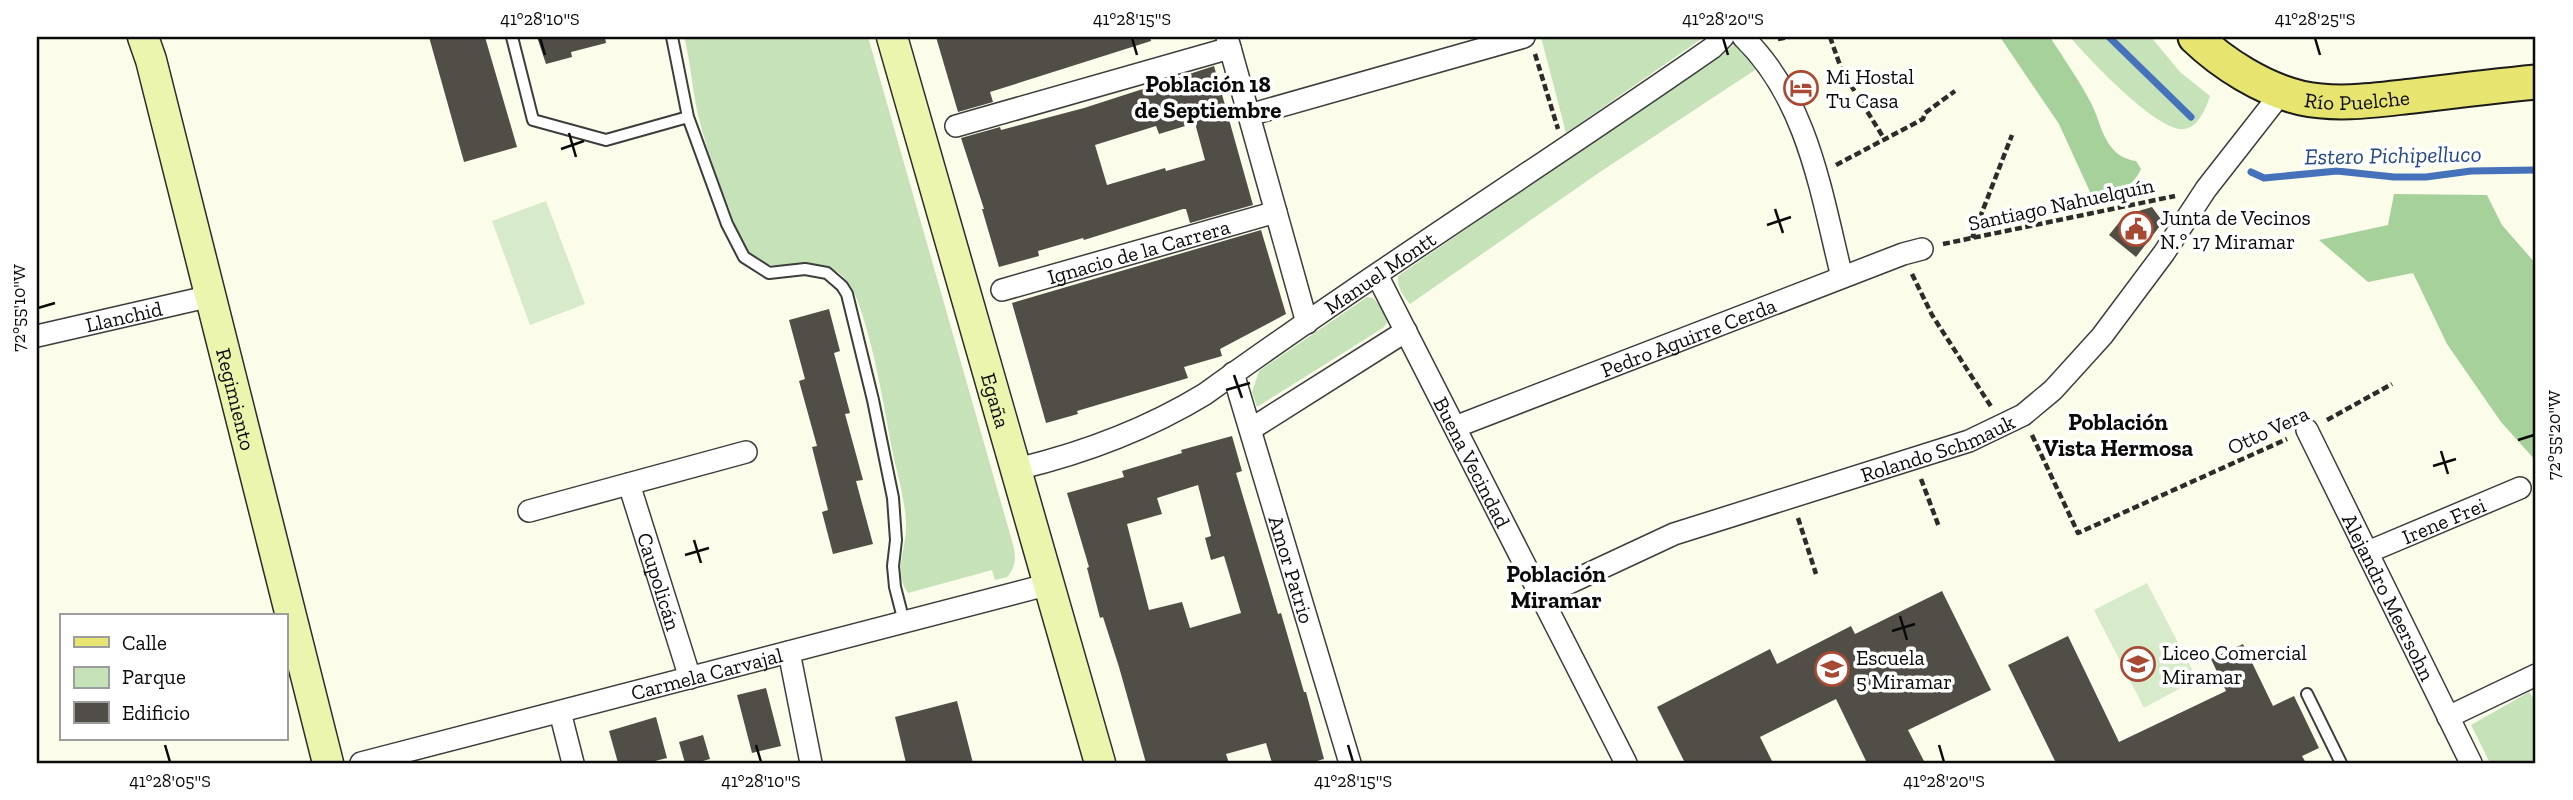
<svg xmlns="http://www.w3.org/2000/svg" width="2573" height="800" viewBox="0 0 2573 800" font-family="'Zilla Slab',serif">
<style>
.green{fill:#c5e2b9}
.forest{fill:#a6d19a}
.pitch{fill:#d7eac9}
.lines{fill:none;stroke-linecap:round;stroke-linejoin:round}
.stream{stroke:#4572bb;stroke-width:7}
.building{fill:#514e48;fill-rule:evenodd}
.lane-casing{stroke:#3d3d3d;stroke-width:14}
.street-casing{stroke:#3d3d3d;stroke-width:24}
.secondary-casing{stroke:#2c2c2c;stroke-width:33}
.primary-casing{stroke:#1b1b1b;stroke-width:37}
.path{stroke:#2c2c2c;stroke-width:4.5;stroke-dasharray:7 3.5;stroke-linecap:butt}
.lane{stroke:#fff;stroke-width:10}
.street{stroke:#fff;stroke-width:21}
.secondary{stroke:#ecf5ad;stroke-width:30}
.primary{stroke:#e7e56f;stroke-width:33}
.ticks{fill:none;stroke:#0a0a0a;stroke-width:2.5}
.labels{text-anchor:middle;dominant-baseline:central;stroke-width:7;stroke-linejoin:round;paint-order:stroke}
.poi-label{font-size:21px;fill:#0a0a0a;stroke:#fff;text-anchor:start}
.street-label{font-size:21px;fill:#0a0a0a;stroke:#fff}
.neighbourhood-label{font-size:23px;font-weight:bold;fill:#0a0a0a;stroke:#fff}
.water-label{font-size:23px;font-style:italic;fill:#24478b;stroke:#fff}
.neatline{fill:none;stroke:#0a0a0a;stroke-width:2.5}
.ticks-label{font-size:18px;text-anchor:middle;fill:#0a0a0a}
</style>
<rect width="100%" height="100%" fill="#fcfcea"/>
<!-- green -->
<path class="green" d="M 684,37 L 868,37 L 1012,541 C 1016,555 1017,566 1007,577 L 995,580 L 992,570 L 908,593 C 893,572 906,550 906,527 C 906,503 898,477 893,454 C 883,403 875,348 857,299 C 832,234 774,289 746,250 C 738,239 734,223 730,210 C 718,180 706,147 698,115 C 692,89 691,63 684,37 Z
M 1541,37 L 1704,37 L 1566,133 Z
M 2070,37 L 2151,37 L 2180,72 L 2210,96 C 2206,108 2199,127 2184,129 C 2158,133 2087,57 2070,37 Z
M 1734,45 L 1743,47 L 1758,68 L 1600,172 L 1410,304 C 1403,296 1397,287 1398,276 Z
M 1367,297 L 1373,298 L 1383,309 L 1387,323 L 1383,328 L 1257,407 L 1252,392 L 1259,371 Z
M 2529,692 L 2536,702 L 2536,763 L 2490,763 L 2471,725 Z"/>
<!-- forest -->
<path class="forest" d="M 2000,37 L 2050,37 C 2064,59 2079,80 2091,103 C 2099,118 2101,135 2112,148 C 2117,155 2127,160 2136,161 L 2141,169 C 2132,189 2113,197 2091,194 L 2059,124 Z
M 2394,194 L 2487,195 L 2502,225 L 2536,264 L 2536,461 L 2501,422 L 2447,344 L 2413,273 L 2368,282 L 2319,240 L 2388,225 Z"/>
<!-- pitch -->
<path class="pitch" d="M 546,201 L 585,304 L 530,325 L 492,221 Z
M 2147,583 L 2197,679 L 2144,708 L 2094,610 Z"/>
<g class="lines">
<!-- stream -->
<path class="stream" d="M 2109,37 L 2191,117
M 2251,172 L 2264,178 L 2337,171 L 2394,177 L 2426,177 L 2471,171 L 2536,170"/>
</g>
<!-- building -->
<path class="building" d="M 429,37 L 485,37 L 517,147 L 464,162 Z
M 537,37 L 605,37 L 606,43 L 571,52 L 572,57 L 546,64 Z
M 936,37 L 1150,37 L 1151,41 L 990,92 L 993,102 L 958,112 Z
M 1214,66 L 1253,205 L 1190,223 L 1186,209 L 1183,209 L 1084,240 L 1083,238 L 1038,251 L 1039,256 L 999,267 L 982,209 L 984,209 L 961,138 L 1000,127 L 1001,130 L 1084,108 ZM 1195,123 L 1205,160 L 1166,171 L 1165,168 L 1107,185 L 1095,145 L 1156,126 L 1159,134 Z
M 2152,207 L 2163,222 L 2136,257 L 2109,235 L 2125,215 Z
M 1261,230 L 1286,314 L 1220,349 L 1222,356 L 1184,367 L 1188,378 L 1077,411 L 1078,414 L 1046,423 L 1012,303 Z
M 829,309 L 840,351 L 834,353 L 850,413 L 845,414 L 863,480 L 856,481 L 873,544 L 833,554 L 822,512 L 828,510 L 812,447 L 817,446 L 799,381 L 805,379 L 789,320 Z
M 1232,436 L 1242,471 L 1236,473 L 1278,614 L 1281,613 L 1304,692 L 1306,692 L 1324,759 L 1310,763 L 1272,763 L 1266,743 L 1226,754 L 1229,763 L 1146,763 L 1119,667 L 1103,617 L 1100,618 L 1087,568 L 1089,567 L 1067,493 L 1124,477 L 1122,471 L 1182,453 L 1181,450 ZM 1198,485 L 1211,536 L 1205,538 L 1211,560 L 1224,556 L 1241,613 L 1190,628 L 1182,602 L 1149,610 L 1127,524 L 1162,514 L 1157,498 Z
M 1942,591 L 1991,690 L 1908,730 L 1925,763 L 1867,763 L 1836,699 L 1760,737 L 1773,763 L 1685,763 L 1657,707 L 1770,649 L 1777,664 L 1851,626 L 1855,634 Z
M 2068,636 L 2119,742 L 2226,691 L 2211,659 L 2243,644 L 2273,706 L 2294,696 L 2319,748 L 2302,756 L 2306,763 L 2056,763 L 2008,665 Z
M 766,688 L 781,746 L 752,753 L 737,695 Z
M 957,701 L 973,763 L 906,763 L 895,717 Z
M 656,717 L 667,758 L 647,763 L 618,763 L 609,731 Z
M 703,735 L 710,759 L 696,763 L 685,763 L 679,742 Z"/>
<g class="lines">
<!-- lane casing -->
<g class="lane-casing">
<path id="lane" d="M 512,37 L 533,120 L 606,140 L 688,117
M 672,37 L 688,117 L 727,224 L 744,257 L 769,273 L 805,269 L 827,273 L 842,286 L 847,294 L 873,400 L 893,498 L 896,540 L 893,566 L 895,587 L 904,622
M 2307,694 L 2341,763"/>
</g>
<!-- street casing -->
<g class="street-casing">
<g id="street">
<path d="M 1227,37 L 1307,323"/>
<path d="M 1743,37 C 1808,100 1821,193 1842,277"/>
<path d="M 1249,115 L 1524,37"/>
<path d="M 956,126 L 1230,48"/>
<path id="s1" d="M 1377,275 L 1626,763"/>
<path id="s2" d="M 1002,290 L 1276,212"/>
<path id="s3" d="M 37,336 L 211,296"/>
<path id="s4" d="M 1233,373 L 1350,763"/>
<path id="s5" d="M 1455,427 L 1903,254 L 1922,249"/>
<path d="M 1251,429 L 1406,331"/>
<path id="s6" d="M 2307,430 L 2471,763"/>
<path id="s7" d="M 1017,469 C 1084,453 1146,430 1205,394 C 1371,274 1544,165 1712,48 L 1723,37"/>
<path id="s8" d="M 629,484 L 690,678"/>
<path d="M 529,511 L 746,452"/>
<path id="s9" d="M 2368,552 L 2520,488"/>
<path id="s10" d="M 1541,596 L 1674,534 L 1969,441 L 2023,415 L 2053,390 L 2102,336 L 2164,253 L 2206,189 L 2282,92"/>
<path d="M 789,652 L 811,763"/>
<path d="M 560,712 L 573,763"/>
<path d="M 2448,717 L 2536,675"/>
<path id="s11" d="M 361,763 L 1050,584"/>
</g>
</g>
<!-- secondary casing -->
<g class="secondary-casing">
<g id="secondary">
<path id="s12" d="M 143,37 L 151,60 L 328,763"/>
<path id="s13" d="M 892,37 L 1100,763"/>
</g>
</g>
<!-- primary casing -->
<g class="primary-casing">
<g id="primary">
<path id="s14" d="M 2195,37 C 2223,64 2263,89 2301,98 C 2338,106 2376,100 2413,96 C 2454,91 2495,86 2536,82"/>
</g>
</g>
<!-- path -->
<path class="path" d="M 1830,37 L 1842,71 L 1885,140
M 1778,39 L 1789,37
M 1535,54 L 1558,129
M 1836,165 L 1923,119 L 1925,113 L 1955,91
M 1972,238 L 2012,135
M 1943,244 L 2175,196
M 1912,274 L 1932,315 L 1992,408
M 2327,420 L 2392,384
M 2032,435 L 2078,533 L 2287,439
M 1921,479 L 1939,527
M 1798,518 L 1816,574"/>
<!-- lane -->
<use href="#lane" class="lane"/>
<!-- street -->
<use href="#street" class="street"/>
<!-- secondary -->
<use href="#secondary" class="secondary"/>
<!-- primary -->
<use href="#primary" class="primary"/>
</g>
<!-- ticks -->
<path class="ticks" d="M 540,38 L 545,55M 1132,38 L 1137,55M 1723,38 L 1728,55M 2315,38 L 2320,55M 569,133 L 576,157M 561,149 L 584,141M 1775,209 L 1783,233M 1767,225 L 1791,217M 38,308 L 55,303M 1234,375 L 1242,398M 1226,390 L 1250,383M 2518,440 L 2534,435M 2441,451 L 2448,474M 2433,466 L 2456,459M 694,540 L 701,563M 685,555 L 709,548M 1900,616 L 1907,640M 1892,631 L 1915,624M 165,745 L 170,762M 756,745 L 761,762M 1348,745 L 1353,762M 1939,745 L 1944,762"/>
<!-- icons -->
<defs>
<g id="hotel-ring" transform="scale(1.75)"><circle r="9.5" fill="#fff" stroke="#a84934" stroke-width="1.5"/><path d="M-6-4.5h1.5V1H6V5H4.5V3h-9V5H-6ZM-4 0a1.8 1.8 0 1 1 3.6 0ZM.5 0V-2.5h3Q6-2.5 6 0Z" fill="#a84934"/></g>
<g id="civic-ring" transform="scale(1.75)"><circle r="9.5" fill="#fff" stroke="#a84934" stroke-width="1.5"/><path d="M-.6-6.5H3V-4.5H.6V-3L4-1V1h2V6H-6V1h2V-1L-.6-3ZM-1.2 2.5V6h2.4V2.5Z" fill="#a84934"/></g>
<g id="school-ring" transform="scale(1.75)"><circle r="9.5" fill="#fff" stroke="#a84934" stroke-width="1.5"/><path d="M0-5L7-2L0 1L-7-2ZM-4 1L0 2.5L4 1V4Q0 6-4 4Z" fill="#a84934"/></g>
</defs>
<g fill-rule="evenodd">
<use href="#hotel-ring" x="1801" y="88"/>
<use href="#civic-ring" x="2136" y="229"/>
<use href="#school-ring" x="2138" y="664"/>
<use href="#school-ring" x="1832" y="669"/>
</g>
<g class="labels">
<!-- poi labels -->
<g class="poi-label">
<text x="1826" y="76">Mi Hostal<tspan x="1826" dy="24">Tu Casa</tspan></text>
<text x="2160" y="217">Junta de Vecinos<tspan x="2160" dy="24">N.º 17 Miramar</tspan></text>
<text x="2162" y="652">Liceo Comercial<tspan x="2162" dy="24">Miramar</tspan></text>
<text x="1856" y="657">Escuela<tspan x="1856" dy="24">5 Miramar</tspan></text>
</g>
<!-- street labels -->
<g class="street-label">
<text stroke="none"><textPath href="#s14" startOffset="180">Río Puelche</textPath></text>
<text transform="translate(2061 204) rotate(-12)">Santiago Nahuelquín</text>
<text stroke="none"><textPath href="#s2" startOffset="142">Ignacio de la Carrera</textPath></text>
<text stroke="none"><textPath href="#s7" startOffset="416">Manuel Montt</textPath></text>
<text stroke="none"><textPath href="#s3" startOffset="89">Llanchid</textPath></text>
<text stroke="none"><textPath href="#s5" startOffset="250">Pedro Aguirre Cerda</textPath></text>
<text stroke="none"><textPath href="#s12" startOffset="374">Regimiento</textPath></text>
<text stroke="none"><textPath href="#s13" startOffset="378">Egaña</textPath></text>
<text transform="translate(2268 430) rotate(-25)">Otto Vera</text>
<text stroke="none"><textPath href="#s10" startOffset="424">Rolando Schmauk</textPath></text>
<text stroke="none"><textPath href="#s1" startOffset="210">Buena Vecindad</textPath></text>
<text stroke="none"><textPath href="#s9" startOffset="82">Irene Frei</textPath></text>
<text stroke="none"><textPath href="#s4" startOffset="205">Amor Patrio</textPath></text>
<text stroke="none"><textPath href="#s8" startOffset="102">Caupolicán</textPath></text>
<text stroke="none"><textPath href="#s6" startOffset="186">Alejandro Meersohn</textPath></text>
<text stroke="none"><textPath href="#s11" startOffset="357">Carmela Carvajal</textPath></text>
</g>
<!-- neighbourhood labels -->
<g class="neighbourhood-label">
<text x="1208" y="84">Población 18<tspan x="1208" dy="26">de Septiembre</tspan></text>
<text x="2118" y="422">Población<tspan x="2118" dy="26">Vista Hermosa</tspan></text>
<text x="1556" y="574">Población<tspan x="1556" dy="26">Miramar</tspan></text>
</g>
<!-- water labels -->
<g class="water-label">
<text transform="translate(2393 155) rotate(-1)">Estero Pichipelluco</text>
</g>
</g>
<!-- border -->
<rect width="2573" height="800" fill="none" stroke="#ffffff" stroke-width="77"/>
<!-- legend -->
<rect x="60" y="614" width="228" height="126" fill="#ffffff" stroke="#9d9d9d" stroke-width="2"/>
<rect x="74" y="637" width="35" height="10" fill="#e7e56f" stroke="#9d9d9d" stroke-width="2"/>
<text x="122" y="650" font-size="21" fill="#0a0a0a">Calle</text>
<rect x="74" y="667" width="35" height="21" fill="#c5e2b9" stroke="#9d9d9d" stroke-width="2"/>
<text x="122" y="684" font-size="21" fill="#0a0a0a">Parque</text>
<rect x="74" y="702" width="35" height="21" fill="#514e48" stroke="#9d9d9d" stroke-width="2"/>
<text x="122" y="720" font-size="21" fill="#0a0a0a">Edificio</text>
<rect x="38" y="38" width="2496" height="724" class="neatline"/>
<g class="ticks-label">
<text x="540" y="25">41°28'10"S</text>
<text x="1132" y="25">41°28'15"S</text>
<text x="1723" y="25">41°28'20"S</text>
<text x="2315" y="25">41°28'25"S</text>
<text transform="translate(19 308) rotate(-90)" y="6">72°55'10"W</text>
<text transform="translate(2554 435) rotate(-90)" y="6">72°55'20"W</text>
<text x="170" y="787">41°28'05"S</text>
<text x="761" y="787">41°28'10"S</text>
<text x="1353" y="787">41°28'15"S</text>
<text x="1944" y="787">41°28'20"S</text>
</g>
</svg>
